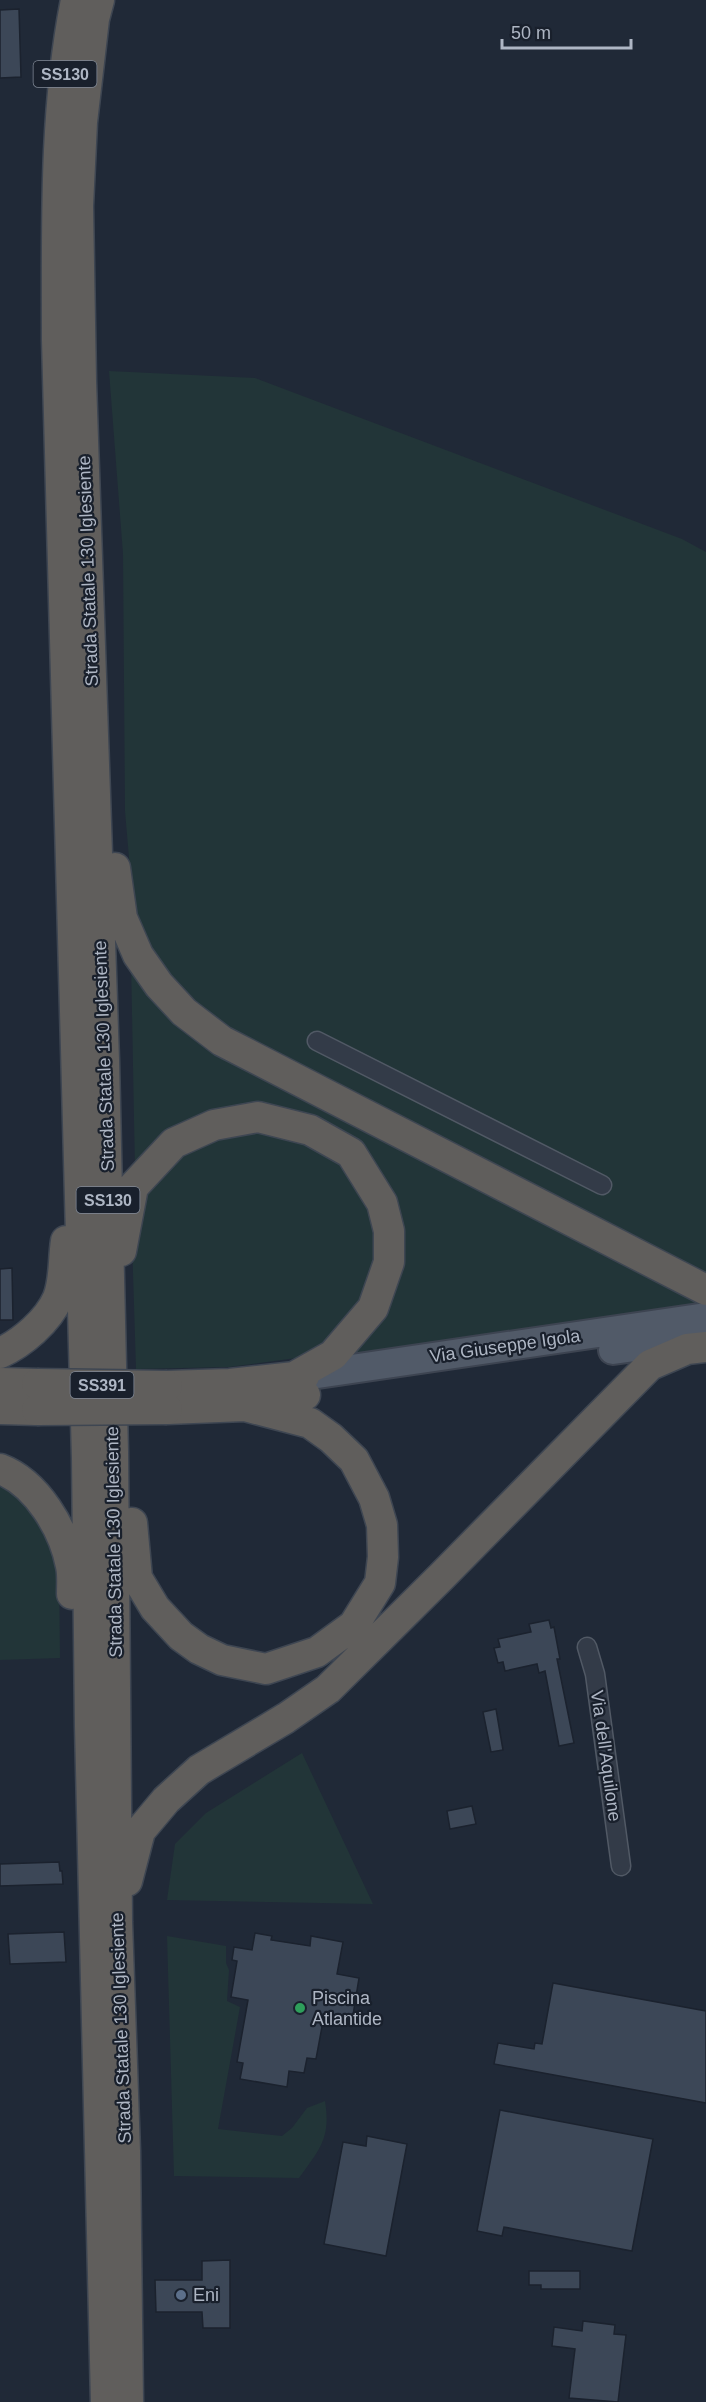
<svg xmlns="http://www.w3.org/2000/svg" width="706" height="2402" viewBox="0 0 706 2402" font-family="Arial,sans-serif">
<style>
.green{fill:#223538}
.building{fill:#3c4757;stroke:#1b222e;stroke-width:1.5}
.lines{fill:none;stroke-linecap:round;stroke-linejoin:round}
.minor-casing{stroke:#515965;stroke-width:21}
.primary-casing{stroke:#3d4451;stroke-width:32}
.trunk-casing{stroke:#3e4652;stroke-width:33}
.minor{stroke:#333b48;stroke-width:18}
.primary{stroke:#515a68;stroke-width:28}
.trunk{stroke:#605e5c;stroke-width:30}
.trunk-bridge-casing{stroke:#3e4652;stroke-width:33;stroke-linecap:butt}
.trunk-bridge{stroke:#605e5c;stroke-width:30}
.leisure-dot{fill:#2e9e5b;stroke:#19202c;stroke-width:2}
.service-dot{fill:#5c6f8a;stroke:#19202c;stroke-width:2}
.labels{text-anchor:middle;dominant-baseline:central;stroke-width:4.5;stroke-linejoin:round;paint-order:stroke}
.shield{fill:#19202c;stroke:#818996;stroke-width:1.5}
.shield-label{font-size:16px;font-weight:bold;fill:#aeb6c4}
.street-label{font-size:18px;fill:#aeb6c4;stroke:#19202c}
.poi-label{font-size:18px;fill:#aeb6c4;stroke:#19202c;text-anchor:start}
</style>
<rect width="100%" height="100%" fill="#202937"/>
<!-- green -->
<path class="green" d="M 109,371 L 255,378 L 682,539 L 706,552 L 706,1280 L 268,1054 L 193,1006 L 146,943 L 132,893 L 125,811 L 123,554 Z
M 131,961 L 140,978 L 704,1299 L 699,1305 L 345,1359 L 369,1336 L 391,1302 L 403,1264 L 344,1135 L 312,1115 L 283,1108 L 135,1171 Z
M 252,1126 L 336,1154 L 375,1206 L 378,1272 L 345,1331 L 304,1357 L 229,1367 L 136,1369 L 132,1241 L 141,1204 L 169,1157 Z
M 0,1481 L 6,1484 L 44,1524 L 59,1568 L 60,1658 L 0,1660 Z
M 302,1753 L 373,1904 L 167,1900 L 175,1844 L 206,1813 Z
M 167,1936 L 226,1946 L 226,1963 L 229,1970 L 227,2001 L 240,2007 L 218,2129 L 282,2136 L 292,2128 L 307,2108 L 325,2101 C 331,2138 320,2149 299,2178 L 174,2176 Z"/>
<!-- building -->
<path class="building" d="M 19,9 L 21,77 L 0,78 L 0,10 Z
M 12,1268 L 13,1320 L 0,1320 L 0,1269 Z
M 549,1620 L 551,1628 L 554,1627 L 560,1659 L 557,1659 L 574,1743 L 559,1746 L 545,1671 L 539,1673 L 537,1664 L 505,1671 L 503,1662 L 498,1663 L 494,1648 L 500,1647 L 498,1639 L 531,1632 L 529,1624 Z
M 496,1709 L 503,1750 L 491,1752 L 483,1712 Z
M 472,1806 L 476,1824 L 450,1829 L 447,1811 Z
M 59,1862 L 60,1871 L 62,1871 L 63,1884 L 0,1886 L 0,1864 Z
M 64,1932 L 66,1962 L 10,1964 L 8,1934 Z
M 255,1933 L 272,1936 L 271,1940 L 310,1946 L 311,1936 L 343,1942 L 337,1974 L 359,1978 L 352,2021 L 324,2016 L 316,2059 L 307,2058 L 304,2073 L 289,2071 L 287,2087 L 240,2079 L 243,2063 L 237,2062 L 248,2000 L 231,1997 L 237,1961 L 232,1960 L 234,1947 L 252,1950 Z
M 553,1983 L 706,2011 L 706,2103 L 494,2064 L 498,2043 L 534,2049 L 535,2043 L 542,2044 Z
M 500,2110 L 653,2139 L 632,2251 L 504,2227 L 502,2236 L 477,2231 Z
M 367,2136 L 407,2144 L 386,2256 L 324,2244 L 343,2142 L 366,2146 Z
M 230,2260 L 230,2328 L 203,2328 L 202,2312 L 156,2312 L 155,2280 L 202,2280 L 202,2261 Z
M 529,2271 L 580,2271 L 580,2289 L 541,2289 L 541,2285 L 529,2285 Z
M 583,2321 L 615,2325 L 614,2334 L 626,2335 L 618,2402 L 569,2398 L 575,2349 L 552,2346 L 554,2327 L 582,2331 Z"/>
<g class="lines">
<!-- minor casing -->
<g class="minor-casing">
<path id="minor" d="M 317,1041 L 602,1185
M 587,1647 L 595,1674 L 621,1866"/>
</g>
<!-- primary casing -->
<g class="primary-casing">
<path id="primary" d="M 613,1350 L 701,1338
M 304,1376 L 706,1317"/>
</g>
<!-- trunk casing -->
<g class="trunk-casing">
<path id="trunk" d="M 76,0 C 54,111 57,227 57,340 L 87,1459 L 90,1726 L 106,2402
M 99,0 L 94,19 L 82,122 L 78,206 L 81,381 L 104,1060 L 113,1452 L 117,1922 L 125,2151 L 128,2402
M 115,868 L 122,918 L 138,955 L 159,985 L 184,1012 L 222,1041 L 706,1290
M 121,1251 L 133,1187 L 174,1143 L 214,1125 L 258,1117 L 310,1130 L 351,1153 L 382,1203 L 389,1231 L 389,1262 L 373,1308 L 333,1355 L 294,1377
M 0,1353 C 22,1343 48,1321 58,1298 C 65,1280 63,1260 66,1241
M 0,1383 L 37,1384
M 167,1386 L 230,1384 L 304,1376
M 0,1409 L 37,1410
M 167,1409 L 245,1406 L 305,1395
M 0,1469 C 37,1483 64,1529 71,1566 C 73,1575 72,1585 72,1594
M 132,1523 L 137,1578 L 155,1608 L 181,1636 L 199,1649 L 222,1660 L 266,1669 L 317,1652 L 354,1625 L 380,1583 L 383,1557 L 382,1525 L 374,1498 L 354,1460 L 331,1438 L 310,1423 L 245,1406
M 127,1881 L 140,1831 L 166,1800 L 199,1770 L 286,1718 L 328,1689 L 442,1576 L 650,1365 L 687,1349 L 706,1347"/>
</g>
<!-- minor -->
<use href="#minor" class="minor"/>
<!-- primary -->
<use href="#primary" class="primary"/>
<!-- trunk -->
<use href="#trunk" class="trunk"/>
<!-- trunk-bridge casing -->
<g class="trunk-bridge-casing">
<path id="trunk-bridge" d="M 37,1384 L 167,1386
M 37,1410 L 167,1409"/>
</g>
<!-- trunk-bridge -->
<use href="#trunk-bridge" class="trunk-bridge"/>
</g>
<!-- markers -->
<circle class="leisure-dot" cx="300" cy="2008" r="6"/>
<circle class="service-dot" cx="181" cy="2295" r="6"/>
<g class="labels">
<!-- shield labels -->
<g class="shield">
<rect x="33.5" y="61" width="63" height="26" rx="4.5"/>
<rect x="76.5" y="1187" width="63" height="26" rx="4.5"/>
<rect x="70.5" y="1372" width="63" height="26" rx="4.5"/>
</g>
<g class="shield-label">
<text x="65" y="74">SS130</text>
<text x="108" y="1200">SS130</text>
<text x="102" y="1385">SS391</text>
</g>
<!-- street labels -->
<g class="street-label">
<text transform="translate(88 571) rotate(-92)">Strada Statale 130 Iglesiente</text>
<text transform="translate(104 1056) rotate(-92)">Strada Statale 130 Iglesiente</text>
<text transform="translate(505 1346) rotate(-8)">Via Giuseppe Igola</text>
<text transform="translate(114 1542) rotate(-91)">Strada Statale 130 Iglesiente</text>
<text transform="translate(606 1756) rotate(82)">Via dell'Aquilone</text>
<text transform="translate(121 2028) rotate(-92)">Strada Statale 130 Iglesiente</text>
</g>
<!-- poi labels -->
<g class="poi-label">
<text x="312" y="1998">Piscina<tspan x="312" dy="21">Atlantide</tspan></text>
<text x="193" y="2295">Eni</text>
</g>
</g>
<!-- scale -->
<path d="M502 39v9h129v-9" fill="none" stroke="#aeb6c4" stroke-width="3"/>
<text x="511" y="39" font-size="18" fill="#aeb6c4" stroke="#19202c" stroke-width="4.5" paint-order="stroke">50 m</text>
</svg>
